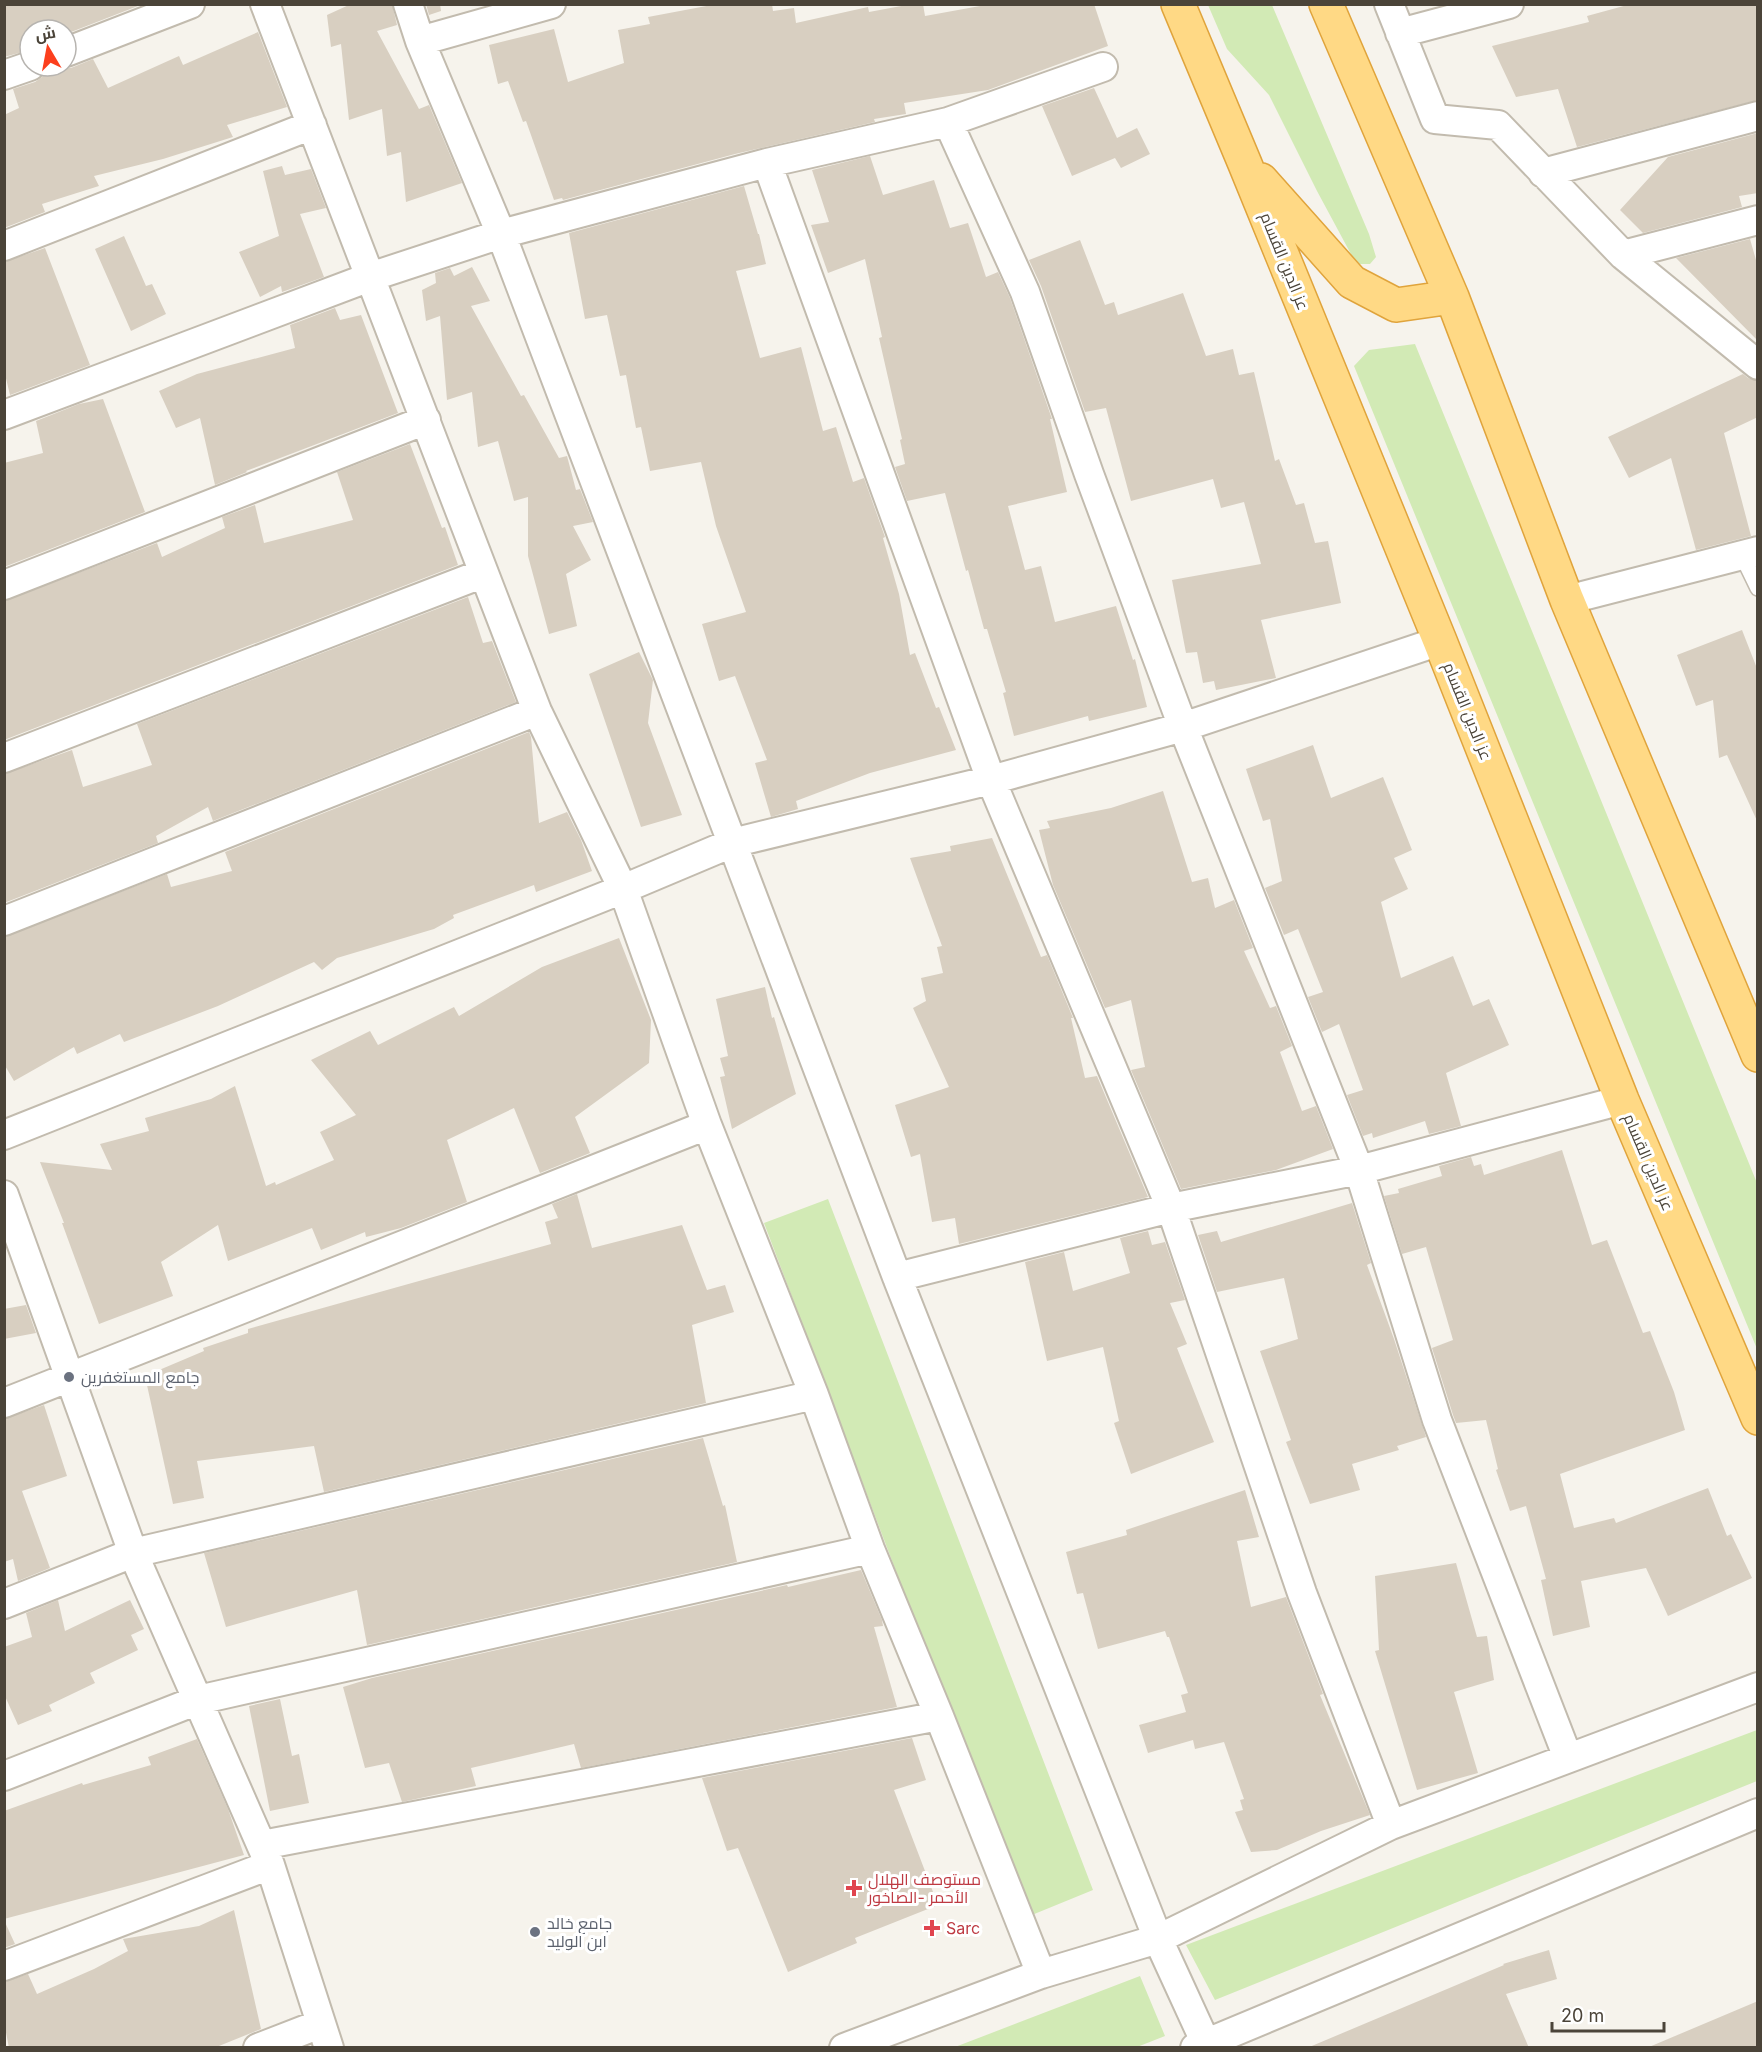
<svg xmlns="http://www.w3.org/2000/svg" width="1762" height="2052" viewBox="0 0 1762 2052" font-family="Inter,Cairo,sans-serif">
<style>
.green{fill:#d2eab5}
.building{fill:#d8cfc1}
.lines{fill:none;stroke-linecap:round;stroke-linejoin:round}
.service-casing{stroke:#c2bbae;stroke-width:18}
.minor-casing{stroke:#c2bbae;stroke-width:32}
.trunk-casing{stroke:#e0a43c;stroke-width:36}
.service{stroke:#fff;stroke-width:15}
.minor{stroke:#fff;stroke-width:28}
.trunk{stroke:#ffd985;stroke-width:33}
.worship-dot{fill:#6b7280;stroke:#fff;stroke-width:2}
.health-dot{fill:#e0444e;stroke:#fff;stroke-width:2}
.labels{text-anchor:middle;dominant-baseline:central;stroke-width:6;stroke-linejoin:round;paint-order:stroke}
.street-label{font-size:16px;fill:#4b4439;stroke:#fff}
.worship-label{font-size:16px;fill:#5b616d;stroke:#fff;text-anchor:start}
.health-label{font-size:16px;fill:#be3a42;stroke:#fff;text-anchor:start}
</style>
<rect width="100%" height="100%" fill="#f6f3ec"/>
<!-- green -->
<path class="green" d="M 1208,5 L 1272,5 L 1369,234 L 1376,257 L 1370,264 L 1360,264 L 1352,256 L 1317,191 L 1269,95 L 1227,49 Z
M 1415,344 L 1757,1183 L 1757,1349 L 1354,366 L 1369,350 Z
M 828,1199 L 1093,1890 L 1027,1917 L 764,1223 Z
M 1757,1730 L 1757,1781 L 1215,2000 L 1186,1945 Z
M 1140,1976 L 1165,2036 L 1137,2047 L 955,2047 Z"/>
<!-- building -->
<path class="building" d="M 4,4 L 143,4 L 66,34 L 66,30 L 30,30 L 30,50 L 4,57 Z
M 351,4 L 392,4 L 397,25 L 377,31 L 419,109 L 429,105 L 462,183 L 406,202 L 401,152 L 387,156 L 382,109 L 349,120 L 341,44 L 331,47 L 327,15 Z
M 426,4 L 440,4 L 441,11 L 429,15 Z
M 717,4 L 772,4 L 773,11 L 794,8 L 796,23 L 868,7 L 869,12 L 912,4 L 923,4 L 925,16 L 991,4 L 1094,4 L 1108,46 L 988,90 L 904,103 L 906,114 L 874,119 L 875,122 L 735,154 L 563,200 L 562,198 L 554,200 L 526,121 L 523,122 L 508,81 L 498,84 L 489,45 L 554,29 L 568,82 L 624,63 L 618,30 L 650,24 L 648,17 Z
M 1631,4 L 1758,4 L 1758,100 L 1577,147 L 1558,89 L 1516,97 L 1492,46 L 1589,22 L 1587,16 Z
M 258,32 L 287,107 L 227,125 L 233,137 L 163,159 L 94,176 L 99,186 L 42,204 L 45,212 L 4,228 L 4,115 L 19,108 L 13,89 L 35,82 L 42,77 L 46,66 L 71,68 L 93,59 L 108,88 L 179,56 L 183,65 Z
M 1094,88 L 1117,138 L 1137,128 L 1150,154 L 1121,168 L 1115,158 L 1072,176 L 1042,106 Z
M 1758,133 L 1758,193 L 1739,196 L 1742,207 L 1643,233 L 1620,210 L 1668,157 Z
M 870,156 L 883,195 L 934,180 L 950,228 L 968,223 L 986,277 L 998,272 L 1010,298 L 1052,419 L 1050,419 L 1067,492 L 1008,506 L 1025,570 L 1041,566 L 1055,622 L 1116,606 L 1133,660 L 1135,659 L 1147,707 L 1089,721 L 1088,716 L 1014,736 L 1003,693 L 1006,692 L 987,629 L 984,629 L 968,570 L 966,571 L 945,493 L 907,501 L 895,467 L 905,464 L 900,440 L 902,439 L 879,338 L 882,337 L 865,259 L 828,273 L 811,225 L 829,222 L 812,170 Z
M 282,166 L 285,175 L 311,169 L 326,208 L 300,214 L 324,277 L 282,292 L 281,286 L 260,297 L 239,252 L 279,236 L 263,171 Z
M 744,186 L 758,234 L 759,234 L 766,264 L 736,271 L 760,358 L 801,347 L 823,431 L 836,427 L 853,482 L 864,478 L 885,537 L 883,538 L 899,594 L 910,655 L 915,653 L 936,708 L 939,707 L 956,750 L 870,773 L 796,801 L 798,809 L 771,817 L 755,763 L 767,760 L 735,676 L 719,681 L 702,624 L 746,612 L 716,526 L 701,462 L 650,471 L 641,427 L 636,428 L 626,375 L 620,376 L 607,315 L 585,319 L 569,233 Z
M 124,236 L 146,286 L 152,284 L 166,314 L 131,331 L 95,249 Z
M 1750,239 L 1758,267 L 1758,341 L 1676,258 Z
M 1080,240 L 1105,305 L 1114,302 L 1118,315 L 1183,293 L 1206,356 L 1233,349 L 1239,375 L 1254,372 L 1275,461 L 1279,459 L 1296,505 L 1304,503 L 1315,543 L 1328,541 L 1341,603 L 1261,620 L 1276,678 L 1216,690 L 1214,681 L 1203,683 L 1197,652 L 1186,653 L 1172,580 L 1261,564 L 1244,502 L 1221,508 L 1213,479 L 1131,501 L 1106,408 L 1085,412 L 1041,286 L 1029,260 Z
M 45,248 L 90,365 L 10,395 L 4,370 L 4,262 Z
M 472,267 L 490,301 L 471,306 L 521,396 L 524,395 L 559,458 L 567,456 L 576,490 L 580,489 L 593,522 L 573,526 L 591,560 L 566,574 L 577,626 L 549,634 L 528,556 L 528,497 L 514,501 L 498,441 L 478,447 L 472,392 L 447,400 L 440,316 L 426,321 L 422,290 L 436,283 L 435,273 L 450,268 L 454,276 Z
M 335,308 L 340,320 L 361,315 L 398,413 L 246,471 L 247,472 L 215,485 L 200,418 L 176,428 L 159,391 L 197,374 L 295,348 L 290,325 Z
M 1743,374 L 1748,378 L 1758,381 L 1758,417 L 1724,433 L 1751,536 L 1696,550 L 1671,458 L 1629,478 L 1608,437 Z
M 103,399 L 145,512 L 4,567 L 4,463 L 43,453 L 36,421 L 79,404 Z
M 410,444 L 442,528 L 445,527 L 458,565 L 4,740 L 4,601 L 157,543 L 162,557 L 225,528 L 222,517 L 255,505 L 264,543 L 353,520 L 337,472 Z
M 468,597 L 483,643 L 492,641 L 516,702 L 213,821 L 208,807 L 156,836 L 158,843 L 4,903 L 4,774 L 72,750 L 83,787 L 152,765 L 137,724 Z
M 1742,630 L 1758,671 L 1758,823 L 1727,755 L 1719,758 L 1713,700 L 1696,706 L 1677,655 Z
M 639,652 L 653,680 L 648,723 L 682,815 L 641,827 L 589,674 Z
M 529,732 L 531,737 L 539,823 L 567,812 L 581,840 L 592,871 L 536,892 L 534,885 L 453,915 L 454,918 L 434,929 L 337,958 L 322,970 L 314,962 L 218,1006 L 124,1042 L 120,1034 L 77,1054 L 74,1047 L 14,1081 L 4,1064 L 4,937 L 167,874 L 171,887 L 232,871 L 225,852 Z
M 1313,745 L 1331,798 L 1383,777 L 1412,850 L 1394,858 L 1408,889 L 1381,902 L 1401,978 L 1453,956 L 1473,1006 L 1489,999 L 1509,1045 L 1446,1073 L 1461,1126 L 1429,1134 L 1425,1121 L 1373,1138 L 1372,1133 L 1363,1136 L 1347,1095 L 1363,1090 L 1339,1024 L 1322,1032 L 1308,997 L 1323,992 L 1298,929 L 1284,935 L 1265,888 L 1282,881 L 1270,819 L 1263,821 L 1246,769 Z
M 1163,791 L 1192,882 L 1208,878 L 1215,908 L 1234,900 L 1253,948 L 1244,951 L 1270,1008 L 1276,1006 L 1292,1046 L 1280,1052 L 1302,1111 L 1316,1106 L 1333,1149 L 1276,1170 L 1181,1189 L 1131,1070 L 1145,1067 L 1131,1000 L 1105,1008 L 1053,885 L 1039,830 L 1050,828 L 1047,821 L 1111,808 Z
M 992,838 L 1041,957 L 1047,955 L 1073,1018 L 1071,1018 L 1085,1078 L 1097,1076 L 1148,1197 L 959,1244 L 955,1218 L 932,1222 L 920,1154 L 911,1157 L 895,1105 L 949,1087 L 913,1008 L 926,1001 L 921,978 L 943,973 L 937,947 L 942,946 L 910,858 L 951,851 L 950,846 Z
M 619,938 L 651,1020 L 649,1063 L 575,1117 L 590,1153 L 540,1173 L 514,1108 L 447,1140 L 467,1202 L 401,1228 L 366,1237 L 365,1232 L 321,1250 L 312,1228 L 228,1261 L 218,1225 L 161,1262 L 173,1296 L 99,1324 L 62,1223 L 64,1223 L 40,1162 L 112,1170 L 100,1144 L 149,1131 L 145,1118 L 211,1099 L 235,1086 L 266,1186 L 275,1182 L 276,1185 L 334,1160 L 320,1132 L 356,1115 L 311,1060 L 370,1031 L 378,1045 L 454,1007 L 459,1016 L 542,967 Z
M 765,987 L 772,1018 L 774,1017 L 796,1094 L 732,1129 L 720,1077 L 725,1076 L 720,1058 L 728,1056 L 716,999 Z
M 1562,1150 L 1592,1245 L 1607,1240 L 1643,1333 L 1650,1331 L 1674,1392 L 1685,1430 L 1560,1474 L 1574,1528 L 1614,1518 L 1616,1523 L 1708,1488 L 1727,1536 L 1731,1534 L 1752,1578 L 1668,1616 L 1646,1568 L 1581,1581 L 1590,1627 L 1553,1636 L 1541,1580 L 1546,1579 L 1526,1506 L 1510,1511 L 1496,1470 L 1498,1469 L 1486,1420 L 1456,1423 L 1453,1415 L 1432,1348 L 1453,1340 L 1426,1247 L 1402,1254 L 1384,1196 L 1399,1193 L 1398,1189 L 1442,1176 L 1439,1166 L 1471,1157 L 1474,1166 L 1481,1164 L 1484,1175 Z
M 577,1194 L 592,1248 L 682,1225 L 707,1290 L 725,1285 L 734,1312 L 692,1325 L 706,1403 L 324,1492 L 314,1446 L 197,1461 L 204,1498 L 173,1504 L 145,1376 L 204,1351 L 203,1348 L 248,1333 L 248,1329 L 551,1244 L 545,1222 L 558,1218 L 552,1204 Z
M 1352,1203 L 1371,1263 L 1367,1265 L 1394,1339 L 1426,1437 L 1397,1446 L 1399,1450 L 1352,1464 L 1360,1490 L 1310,1504 L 1286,1442 L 1291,1440 L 1260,1351 L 1298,1339 L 1284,1278 L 1217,1292 L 1198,1235 L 1217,1231 L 1221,1242 Z
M 1148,1231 L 1152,1245 L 1165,1242 L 1185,1300 L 1170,1303 L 1187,1344 L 1177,1348 L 1214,1442 L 1131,1474 L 1114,1423 L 1119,1421 L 1103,1347 L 1047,1361 L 1025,1262 L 1064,1252 L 1073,1291 L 1130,1273 L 1120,1238 Z
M 26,1305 L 36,1333 L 4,1339 L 4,1309 Z
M 44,1405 L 67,1476 L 22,1491 L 50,1568 L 18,1581 L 13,1559 L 4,1562 L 4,1419 Z
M 703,1438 L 723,1506 L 725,1505 L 737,1562 L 367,1645 L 357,1590 L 226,1627 L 204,1553 Z
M 1245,1490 L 1259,1537 L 1237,1541 L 1251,1607 L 1286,1597 L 1323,1694 L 1320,1695 L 1370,1815 L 1321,1831 L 1277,1850 L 1251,1852 L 1235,1812 L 1243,1810 L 1240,1800 L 1244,1799 L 1224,1742 L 1195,1749 L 1193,1740 L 1148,1753 L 1139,1725 L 1186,1712 L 1181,1695 L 1188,1693 L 1169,1637 L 1167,1637 L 1165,1631 L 1098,1649 L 1083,1593 L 1077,1594 L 1066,1552 L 1127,1535 L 1126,1530 Z
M 1456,1563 L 1477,1637 L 1487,1636 L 1494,1680 L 1454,1692 L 1478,1773 L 1417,1790 L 1375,1651 L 1379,1650 L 1375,1576 Z
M 861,1570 L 882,1620 L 883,1626 L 874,1627 L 897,1707 L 581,1768 L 574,1744 L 471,1768 L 476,1786 L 402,1802 L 389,1763 L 365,1768 L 343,1687 L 372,1678 L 787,1585 L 788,1587 Z
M 58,1600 L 65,1631 L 130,1600 L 144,1629 L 131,1635 L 138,1650 L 90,1673 L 95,1683 L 49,1705 L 52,1711 L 18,1725 L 4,1694 L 4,1647 L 32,1637 L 26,1613 Z
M 280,1699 L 292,1756 L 299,1754 L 309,1803 L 270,1811 L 249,1706 Z
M 912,1738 L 926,1780 L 894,1790 L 938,1905 L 855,1938 L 857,1943 L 788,1972 L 738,1848 L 727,1851 L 702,1778 Z
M 197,1739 L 228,1809 L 244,1855 L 4,1919 L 4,1811 L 82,1783 L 83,1785 L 151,1765 L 148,1757 Z
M 234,1910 L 261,2029 L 214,2048 L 9,2048 L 4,2022 L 4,1982 L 28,1974 L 37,1994 L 94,1969 L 128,1951 L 123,1939 L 199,1926 Z
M 4,1920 L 15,1944 L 4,1948 Z
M 1549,1950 L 1557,1979 L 1506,1994 L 1529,2048 L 1307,2048 L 1504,1965 L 1503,1964 Z
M 1758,2001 L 1758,2048 L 1649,2048 L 1649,2047 Z"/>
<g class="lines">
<!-- service casing -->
<g class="service-casing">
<path id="service" d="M 1742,555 L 1758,588"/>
</g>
<!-- minor casing -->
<g class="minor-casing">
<path id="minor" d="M 265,4 L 537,711 L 623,889 L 707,1125 L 814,1395 L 870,1549 L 939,1716 L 1041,1974
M 408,4 L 420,41 L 501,234 L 897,1277 L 1158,1939 L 1208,2048
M 1389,4 L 1435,119 L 1498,125 L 1623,255 L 1758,365
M 1400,33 L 1509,4
M 420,41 L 551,4
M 66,52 L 190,4
M 4,75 L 30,66
M 948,122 L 1025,292 L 1089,474 L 1183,727 L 1359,1170 L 1437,1420 L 1568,1758
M 767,163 L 991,780 L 1171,1208 L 1302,1593 L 1391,1825
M 1543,173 L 1758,116
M 4,246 L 312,125
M 1623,255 L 1758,220
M 4,415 L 370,277 L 501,234 L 767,163 L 948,122 L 1103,67
M 4,585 L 426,420
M 1567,600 L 1758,551
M 4,758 L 484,573
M 4,921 L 537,711
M 4,1135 L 623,889 L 732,843 L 991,780 L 1183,727 L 1440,641
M 4,1195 L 133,1553 L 270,1865 L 329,2048
M 897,1277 L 1171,1208 L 1359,1170 L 1622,1100
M 4,1403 L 707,1125
M 4,1604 L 133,1553 L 814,1395
M 4,1776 L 198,1700 L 870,1549
M 262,1845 L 939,1716
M 4,1966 L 270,1865
M 258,2048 L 320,2024
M 844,2048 L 1041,1974 L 1158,1939 L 1391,1825 L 1758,1687
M 1195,2048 L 1758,1813"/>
</g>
<!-- trunk casing -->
<g class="trunk-casing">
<path id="trunk" d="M 1178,4 L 1245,164 L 1440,641 L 1622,1100 L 1758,1418
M 1326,4 L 1452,297 L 1567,600 L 1758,1055
M 1261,180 L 1352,282 L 1396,305 L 1452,297"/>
</g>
<!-- service -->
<use href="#service" class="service"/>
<!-- minor -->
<use href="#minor" class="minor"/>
<!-- trunk -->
<use href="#trunk" class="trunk"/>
</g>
<!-- markers -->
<g class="worship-dot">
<circle cx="69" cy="1377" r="6"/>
<circle cx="535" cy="1932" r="6"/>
</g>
<g class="health-dot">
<path d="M851 1879h6v6h6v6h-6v6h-6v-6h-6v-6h6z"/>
<path d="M929 1919h6v6h6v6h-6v6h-6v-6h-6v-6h6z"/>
</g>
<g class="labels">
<!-- street labels -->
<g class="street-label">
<text transform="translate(1285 261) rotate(68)">عز الدين القسام</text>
<text transform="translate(1468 711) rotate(68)">عز الدين القسام</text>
<text transform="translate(1649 1162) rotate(67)">عز الدين القسام</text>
</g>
<!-- worship labels -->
<g class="worship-label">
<text x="81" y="1377">جامع المستغفرين</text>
<text x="547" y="1923">جامع خالد<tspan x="547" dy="18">ابن الوليد</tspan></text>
</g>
<!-- health labels -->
<g class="health-label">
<text x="868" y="1879">مستوصف الهلال<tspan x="868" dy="18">الأحمر -الصاخور</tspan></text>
<text x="946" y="1928">Sarc</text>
</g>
</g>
<!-- border -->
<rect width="1762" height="2052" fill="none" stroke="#4b4439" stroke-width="12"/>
<!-- north arrow -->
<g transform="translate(48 48) rotate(350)"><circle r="28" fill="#ffffff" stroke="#b7b4b0" stroke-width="1.5"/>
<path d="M0-4.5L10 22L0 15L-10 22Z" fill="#fc3f1d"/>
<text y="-9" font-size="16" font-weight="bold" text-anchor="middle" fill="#4b4439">ش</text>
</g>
<!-- scale -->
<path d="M1552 2022v9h112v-9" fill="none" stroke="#4b4439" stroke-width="3"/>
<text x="1561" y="2022" font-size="18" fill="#4b4439" stroke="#ffffff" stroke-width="4.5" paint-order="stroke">20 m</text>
</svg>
